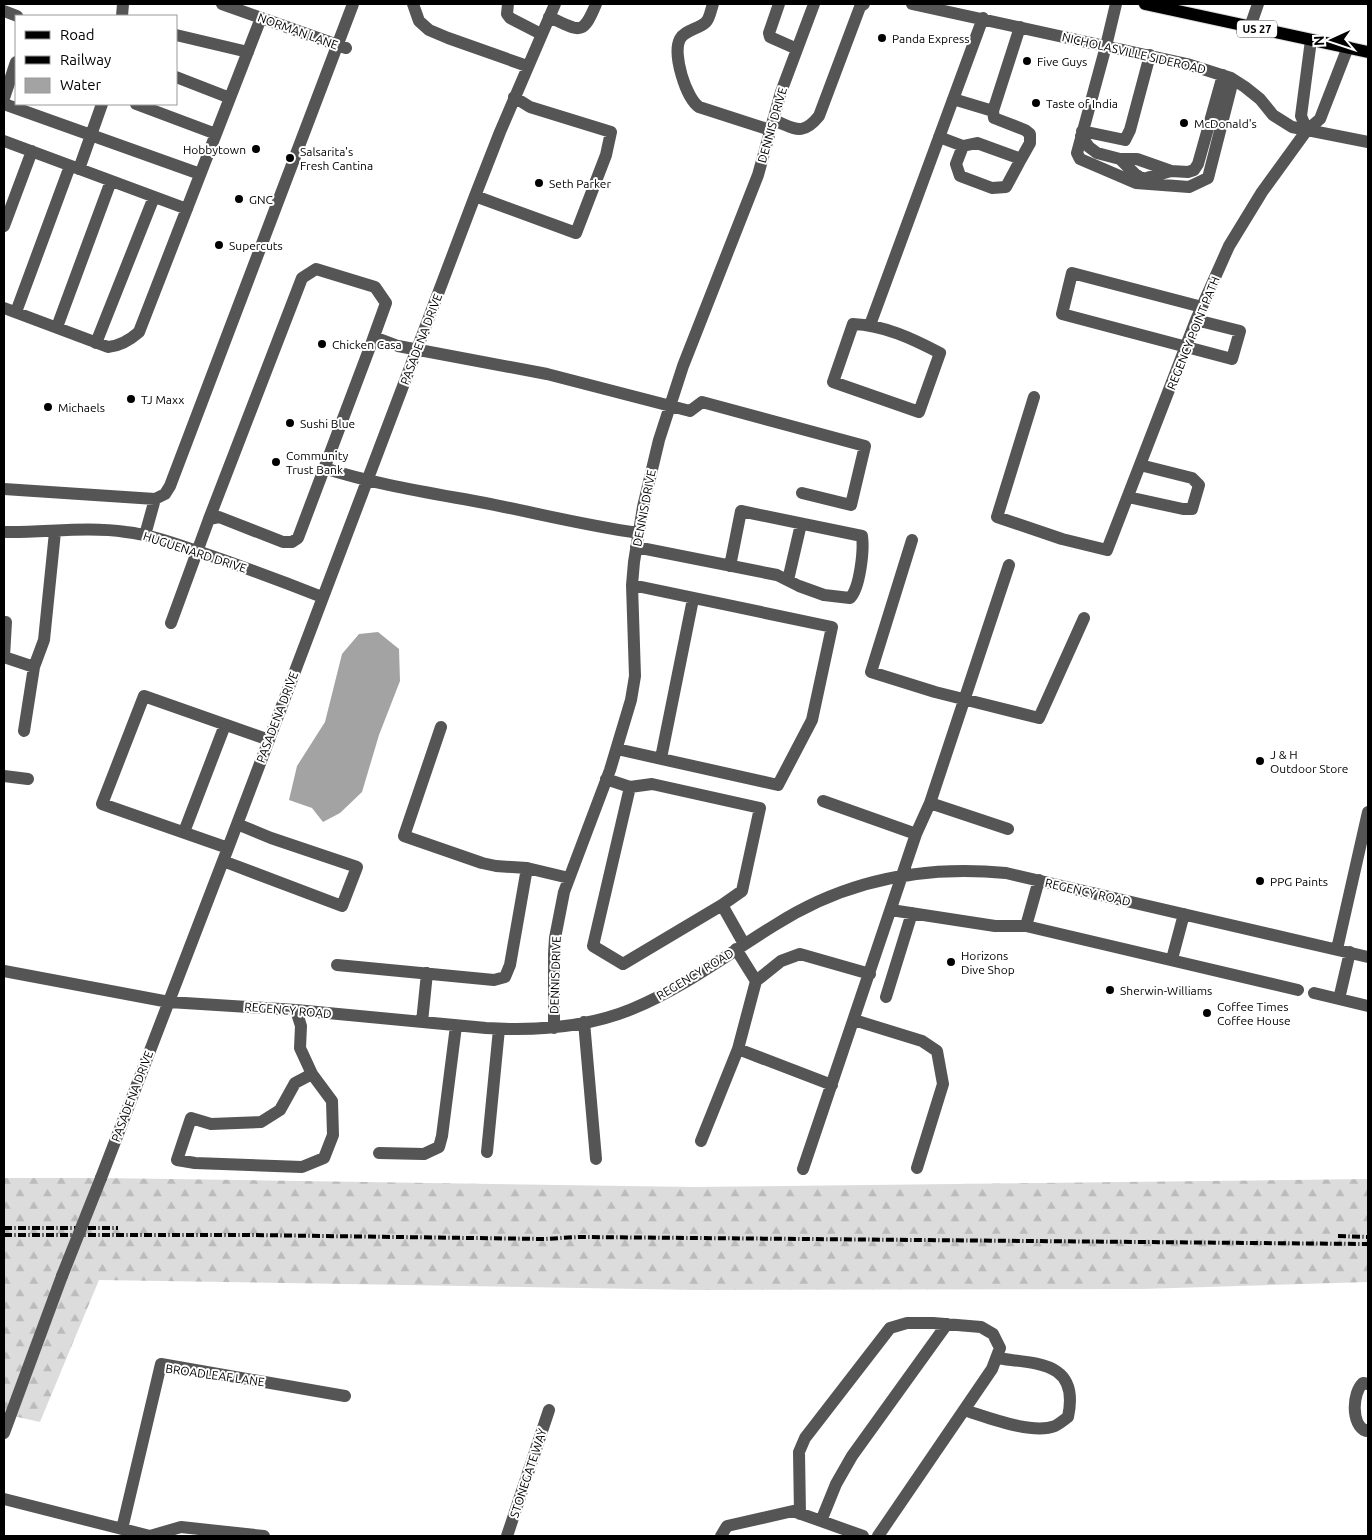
<svg xmlns="http://www.w3.org/2000/svg" width="1372" height="1540" viewBox="0 0 1372 1540" font-family="Ubuntu,sans-serif">
<style>
.forest{fill:url(#forest-firs)}
.water{fill:#a3a3a3}
.lines{fill:none;stroke-linecap:round;stroke-linejoin:round}
.major-casing{stroke:#dbdbdb;stroke-width:14}
.minor{stroke:#555;stroke-width:12}
.major{stroke:#000;stroke-width:12}
.rail{stroke:#000;stroke-width:4;stroke-dasharray:8 2.5 1 2.5;stroke-linecap:butt}
.minor-bridge{stroke:#555;stroke-width:12}
.poi-dot{fill:#000;stroke:#fff;stroke-width:2}
.labels{text-anchor:middle;dominant-baseline:central;stroke-width:4;stroke-linejoin:round;paint-order:stroke}
.shield{fill:#fff;stroke:#4c4c4c;stroke-width:1}
.shield-label{font-size:11px;font-weight:bold;fill:#000}
.street-label{font-size:12px;fill:#000;stroke:#fff}
.poi-label{font-size:12px;fill:#000;stroke:#fff;text-anchor:start}
</style>
<defs>
<pattern id="forest-firs" width="22" height="20" patternUnits="userSpaceOnUse" patternTransform="scale(1.25)"><rect width="22" height="20" fill="#dcdcdc"/><path d="M5 1l3.5 6h-7zM16 11l3.5 6h-7z" fill="#bbb"/></pattern>
</defs>
<rect width="100%" height="100%" fill="#fff"/>
<!-- forest -->
<path class="forest" d="M 4,1178 L 101,1178 L 693,1187 L 1368,1179 L 1368,1282 L 1142,1289 L 699,1290 L 99,1280 L 40,1422 L 4,1414 Z"/>
<!-- water -->
<path class="water" d="M 378,632 L 399,649 L 400,681 L 379,735 L 362,792 L 340,813 L 323,822 L 312,808 L 289,800 L 297,766 L 325,722 L 342,654 L 359,634 Z"/>
<g class="lines">
<!-- major casing -->
<g class="major-casing">
<path id="major" d="M 1145,4 L 1368,52"/>
</g>
<!-- minor -->
<path class="minor" d="M 222,4 L 346,48
M 413,4 L 419,21 L 429,30 L 448,38 L 527,66
M 508,4 L 507,14 L 510,18 L 541,34
M 713,4 C 711,9 710,18 706,22 C 699,29 685,30 680,39 C 672,54 686,98 699,107 L 770,130
M 779,4 L 769,33 L 770,37 L 797,49
M 912,4 L 1187,64 L 1231,78 L 1245,87 L 1260,99 L 1273,115 L 1292,127 L 1368,142
M 1116,4 L 1106,46 L 1077,153 L 1080,159 L 1136,183 L 1189,187 L 1208,178 L 1233,80
M 4,11 L 17,16
M 122,16 L 123,4
M 549,17 C 579,30 582,38 596,4
M 1250,27 L 1258,4
M 176,35 L 248,52
M 1311,40 L 1301,116 L 1307,130 L 1320,119 L 1348,47
M 176,77 L 230,98
M 4,98 L 16,62
M 953,99 L 993,111 L 1020,27
M 4,104 L 200,174
M 136,104 L 216,134
M 993,111 L 994,118 L 1025,130 L 1030,134 L 1030,143 L 1021,159
M 773,120 C 795,128 802,137 819,116 L 860,7 L 864,4
M 1082,131 L 1125,140 L 1130,130 L 1150,55
M 1081,136 L 1089,147 L 1097,153 L 1120,159 L 1135,174 L 1143,179 L 1171,171 L 1188,172 L 1194,170 L 1198,164 L 1223,75
M 939,137 L 963,146 L 956,164 L 960,176 L 992,188 L 1006,187 L 1021,159 L 977,143 L 963,146
M 4,141 L 187,209
M 1120,159 L 1137,159 L 1171,171
M 79,169 L 102,104
M 475,196 L 576,233 L 606,155 L 611,132 L 530,107 L 514,97
M 4,226 L 32,151
M 4,308 L 108,347 C 120,346 130,340 139,332 L 261,18
M 16,312 L 70,166
M 1196,320 L 1240,331 L 1232,359 L 1062,314 L 1072,273 L 1202,307
M 853,324 C 884,325 913,339 940,353 L 919,412 L 833,382 Z
M 870,325 L 983,18
M 57,327 L 111,181
M 96,343 L 154,197
M 1034,397 L 997,517 L 1062,539 L 1107,550 L 1196,320 L 1229,246 L 1262,192 L 1307,130
M 324,468 C 377,485 431,493 485,503 C 536,513 587,526 639,533
M 4,489 L 155,499
M 1128,497 L 1183,509 L 1192,509 L 1199,485 L 1192,478 L 1140,465
M 209,519 L 302,278 L 316,269 L 375,287 L 386,303 L 373,339
M 4,532 C 44,533 86,526 126,532 C 152,535 176,544 200,552 C 241,566 282,581 322,597
M 145,535 L 155,499 L 165,494 L 170,486 L 353,4
M 912,540 L 871,672 L 935,692 L 1039,718 L 1084,618
M 636,547 L 777,575 L 799,586 L 824,595 L 850,598 C 860,588 864,550 862,536 L 741,511 L 730,566
M 788,580 L 801,524
M 4,622 L 6,622 L 4,657 L 34,667
M 171,623 L 209,519 L 219,517 L 283,542 L 292,542 L 298,538 L 373,339 L 382,340 L 398,346 L 547,374 L 690,411 L 702,402 L 865,446 L 851,505 L 802,493
M 441,727 L 404,836 L 482,863 L 496,866 L 527,868 L 569,878
M 24,731 L 34,667 L 44,640 L 55,532
M 617,749 L 778,785 L 812,720 L 832,627 L 632,585
M 661,758 L 693,599
M 4,776 L 28,779
M 606,779 L 630,787 L 593,946 L 623,964 L 722,905 L 742,891 L 760,808 L 652,784 L 630,787
M 823,801 L 916,834
M 930,803 L 1008,829
M 184,832 L 225,725
M 228,848 L 102,804 L 144,696 L 269,740
M 223,861 L 342,906 L 357,867 L 271,838 L 237,824
M 722,905 L 744,944
M 891,910 L 995,926 L 1026,926 L 1298,990
M 1026,926 L 1039,880
M 736,949 L 756,981 L 738,1049 L 832,1085
M 1337,949 L 1368,812
M 1172,959 L 1184,914
M 337,965 L 494,980 L 505,977 L 510,965 L 527,868
M 4,971 L 169,1002 L 296,1010 L 486,1028 C 535,1031 586,1028 632,1009 C 683,988 728,954 775,925 C 845,880 924,865 1006,873 L 1368,957
M 756,981 L 781,961 L 800,954 L 870,974
M 1314,993 L 1368,1006
M 886,997 L 912,913
M 1339,999 L 1350,952
M 296,1010 L 301,1026 L 300,1048 L 312,1074 L 332,1101 L 333,1135 L 324,1158 L 302,1167 L 195,1163 L 177,1160 L 191,1118 L 211,1124 L 261,1122 L 280,1110 L 295,1083 L 312,1074
M 854,1020 L 922,1041 L 937,1051 L 943,1084 L 917,1168
M 422,1022 L 427,973
M 584,1022 L 596,1159
M 554,1028 L 554,954 L 555,938 L 564,892 L 610,770 L 631,700 L 635,676 L 632,585 L 634,562 L 643,507 L 659,440 L 683,366 L 758,175 L 781,92 L 814,4
M 701,1141 L 738,1049
M 487,1152 L 499,1029
M 379,1153 L 424,1154 L 439,1147 L 442,1136 L 456,1026
M 803,1169 L 916,834 L 930,803 L 1009,565
M 101,1178 L 228,848 L 475,196 L 500,132 L 555,4
M 1368,1384 L 1363,1383 C 1352,1393 1351,1425 1366,1431 L 1368,1430
M 964,1410 C 987,1417 1032,1435 1055,1426 C 1059,1424 1064,1420 1068,1417 C 1080,1361 1037,1364 996,1358
M 4,1433 L 62,1276
M 4,1499 L 150,1536
M 800,1514 L 799,1452 L 805,1438 L 890,1328 L 907,1323 L 933,1323 L 981,1327 L 993,1334 L 1000,1348 L 992,1369 L 878,1536
M 821,1521 L 836,1484 L 852,1456 L 947,1324
M 122,1529 L 161,1364 L 345,1396
M 150,1536 L 181,1527 L 264,1536
M 507,1536 L 549,1410
M 721,1536 L 727,1526 L 793,1511 L 863,1536"/>
<!-- major -->
<use href="#major" class="major"/>
<!-- rail -->
<path class="rail" d="M 4,1228 L 118,1228
M 4,1235 L 251,1235 L 545,1239 L 578,1237 L 1368,1244
M 1338,1236 L 1368,1237"/>
<!-- minor-bridge -->
<path class="minor-bridge" d="M 62,1276 L 101,1178"/>
</g>
<!-- markers -->
<g class="poi-dot">
<circle cx="882" cy="38" r="5"/>
<circle cx="1027" cy="61" r="5"/>
<circle cx="1036" cy="103" r="5"/>
<circle cx="1184" cy="123" r="5"/>
<circle cx="256" cy="149" r="5"/>
<circle cx="290" cy="158" r="5"/>
<circle cx="539" cy="183" r="5"/>
<circle cx="239" cy="199" r="5"/>
<circle cx="219" cy="245" r="5"/>
<circle cx="322" cy="344" r="5"/>
<circle cx="131" cy="399" r="5"/>
<circle cx="48" cy="407" r="5"/>
<circle cx="290" cy="423" r="5"/>
<circle cx="276" cy="462" r="5"/>
<circle cx="1260" cy="761" r="5"/>
<circle cx="1260" cy="881" r="5"/>
<circle cx="951" cy="962" r="5"/>
<circle cx="1110" cy="990" r="5"/>
<circle cx="1207" cy="1013" r="5"/>
</g>
<g class="labels">
<!-- shield labels -->
<rect class="shield" x="1237" y="20.5" width="40" height="17" rx="4"/>
<g class="shield-label">
<text x="1257" y="29">US 27</text>
</g>
<!-- street labels -->
<g class="street-label">
<text transform="translate(298 31) rotate(20)">NORMAN LANE</text>
<text transform="translate(1134 53) rotate(13)">NICHOLASVILLE SIDEROAD</text>
<text transform="translate(772 125) rotate(-74)">DENNIS DRIVE</text>
<text transform="translate(1193 333) rotate(-68)">REGENCY POINT PATH</text>
<text transform="translate(421 339) rotate(-69)">PASADENA DRIVE</text>
<text transform="translate(644 508) rotate(-79)">DENNIS DRIVE</text>
<text transform="translate(195 552) rotate(18)">HUGUENARD DRIVE</text>
<text transform="translate(277 717) rotate(-69)">PASADENA DRIVE</text>
<text transform="translate(1088 892) rotate(13)">REGENCY ROAD</text>
<text transform="translate(695 974) rotate(-31)">REGENCY ROAD</text>
<text transform="translate(555 975) rotate(-88)">DENNIS DRIVE</text>
<text transform="translate(288 1010) rotate(5)">REGENCY ROAD</text>
<text transform="translate(132 1096) rotate(-69)">PASADENA DRIVE</text>
<text transform="translate(215 1375) rotate(8)">BROADLEAF LANE</text>
<text transform="translate(528 1473) rotate(-72)">STONEGATE WAY</text>
</g>
<!-- poi labels -->
<g class="poi-label">
<text x="892" y="38">Panda Express</text>
<text x="1037" y="61">Five Guys</text>
<text x="1046" y="103">Taste of India</text>
<text x="1194" y="123">McDonald's</text>
<text x="246" y="149" text-anchor="end">Hobbytown</text>
<text x="300" y="151">Salsarita's<tspan x="300" dy="14">Fresh Cantina</tspan></text>
<text x="549" y="183">Seth Parker</text>
<text x="249" y="199">GNC</text>
<text x="229" y="245">Supercuts</text>
<text x="332" y="344">Chicken Casa</text>
<text x="141" y="399">TJ Maxx</text>
<text x="58" y="407">Michaels</text>
<text x="300" y="423">Sushi Blue</text>
<text x="286" y="455">Community<tspan x="286" dy="14">Trust Bank</tspan></text>
<text x="1270" y="754">J &amp; H<tspan x="1270" dy="14">Outdoor Store</tspan></text>
<text x="1270" y="881">PPG Paints</text>
<text x="961" y="955">Horizons<tspan x="961" dy="14">Dive Shop</tspan></text>
<text x="1120" y="990">Sherwin-Williams</text>
<text x="1217" y="1006">Coffee Times<tspan x="1217" dy="14">Coffee House</tspan></text>
</g>
</g>
<!-- border -->
<rect width="1372" height="1540" fill="none" stroke="#000000" stroke-width="10"/>
<!-- legend -->
<rect x="15" y="15" width="162" height="90" fill="#ffffff" stroke="#999999"/>
<rect x="25" y="31" width="25" height="8" fill="#000000" stroke="#999999"/>
<text x="60" y="40" font-size="15" fill="#000000">Road</text>
<rect x="25" y="56" width="25" height="8" fill="#000000" stroke="#999999"/>
<text x="60" y="65" font-size="15" fill="#000000">Railway</text>
<rect x="25" y="78" width="25" height="15" fill="#a3a3a3" stroke="#999999"/>
<text x="60" y="90" font-size="15" fill="#000000">Water</text>
<!-- north arrow -->
<g transform="translate(1332 40) rotate(267)" stroke="#ffffff" stroke-width="4" paint-order="stroke">
<path d="M0-4L9 19L0 12L-9 19Z" fill="#000000"/>
<text y="-8" font-size="14" font-weight="bold" text-anchor="middle" fill="#000000">N</text>
</g>
</svg>
